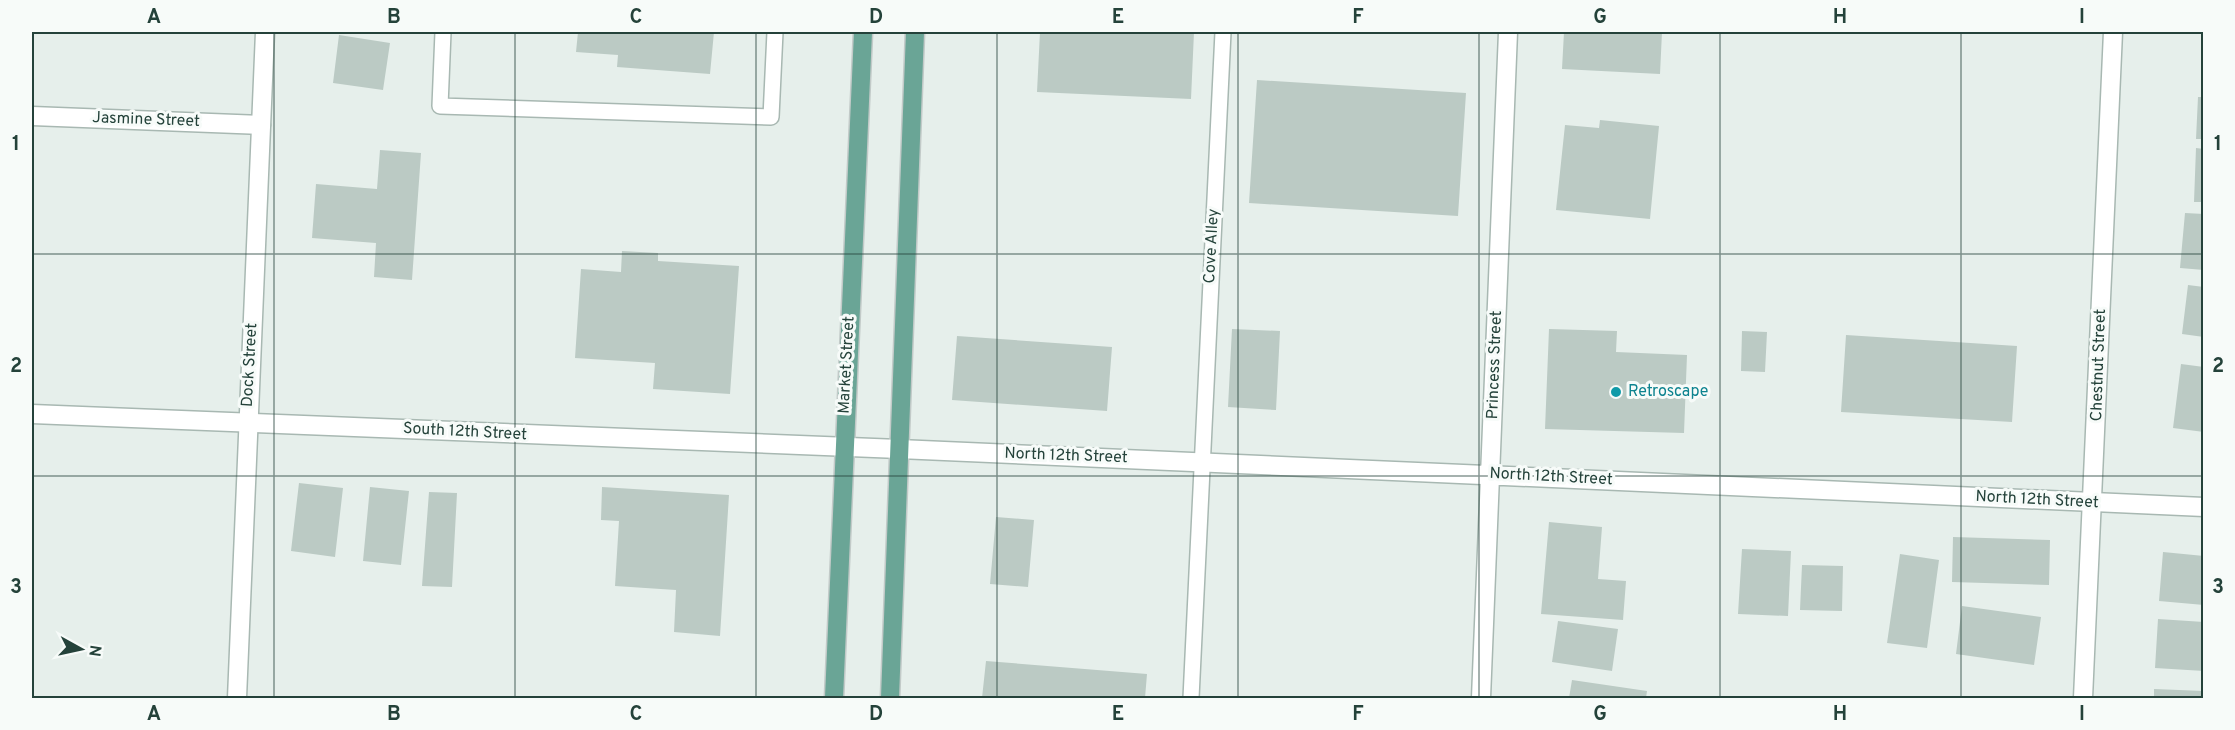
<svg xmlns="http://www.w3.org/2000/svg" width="2235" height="730" viewBox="0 0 2235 730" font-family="Overpass,sans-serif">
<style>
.building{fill:#bbcac4}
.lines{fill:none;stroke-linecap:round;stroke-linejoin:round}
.service-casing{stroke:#a8b8b2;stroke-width:18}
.minor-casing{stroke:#a8b8b2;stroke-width:21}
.tertiary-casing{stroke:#a8b8b2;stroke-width:21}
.primary-casing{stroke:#c2cac8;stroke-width:21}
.service{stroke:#fff;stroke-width:15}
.minor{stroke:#fff;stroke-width:18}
.tertiary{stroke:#fff;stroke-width:18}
.primary{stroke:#6aa596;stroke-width:18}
.grid{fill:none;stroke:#24423a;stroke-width:1.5;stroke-opacity:0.55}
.culture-dot{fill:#0f9aa8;stroke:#f7fbf9;stroke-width:2}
.labels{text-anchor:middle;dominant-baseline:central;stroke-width:6;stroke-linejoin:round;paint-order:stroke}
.street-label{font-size:16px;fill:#24423a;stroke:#f7fbf9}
.culture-label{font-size:16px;fill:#0d838f;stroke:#f7fbf9;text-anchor:start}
.neatline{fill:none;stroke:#24423a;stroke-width:2}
.grid-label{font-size:20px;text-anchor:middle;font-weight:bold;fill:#24423a}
</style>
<rect width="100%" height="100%" fill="#e6efeb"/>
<!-- building -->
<path class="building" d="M 578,32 L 714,32 L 710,74 L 617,67 L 618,55 L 576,52 Z
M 1040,32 L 1194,32 L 1191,99 L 1037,92 Z
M 1564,32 L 1662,32 L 1660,74 L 1562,69 Z
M 339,35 L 390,43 L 383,90 L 333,83 Z
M 2202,45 L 2204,45 L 2204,75 L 2201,75 Z
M 1257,80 L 1466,93 L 1458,216 L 1249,203 Z
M 2198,97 L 2204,97 L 2204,139 L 2196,139 Z
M 1600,120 L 1659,126 L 1650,219 L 1556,210 L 1565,125 L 1599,128 Z
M 2196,148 L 2204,149 L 2204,202 L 2194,202 Z
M 380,150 L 421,153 L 412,280 L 374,277 L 376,243 L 312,238 L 316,184 L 377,189 Z
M 2185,213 L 2204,214 L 2204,270 L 2180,268 Z
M 622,251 L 658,253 L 658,261 L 739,266 L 730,394 L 653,389 L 655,363 L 575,358 L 581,269 L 621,272 Z
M 2188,285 L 2204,287 L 2204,337 L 2182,334 Z
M 1232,329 L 1280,331 L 1276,410 L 1228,407 Z
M 1549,329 L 1617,331 L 1616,352 L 1687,355 L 1684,433 L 1545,429 Z
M 1742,331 L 1767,332 L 1765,372 L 1741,371 Z
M 1846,335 L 2017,346 L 2012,422 L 1841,412 Z
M 957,336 L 1112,347 L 1107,411 L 952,400 Z
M 2181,364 L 2204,367 L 2204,432 L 2173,428 Z
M 299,483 L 343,488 L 335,557 L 291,551 Z
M 370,487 L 409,491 L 401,565 L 363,561 Z
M 602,487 L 729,495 L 720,636 L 674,632 L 676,590 L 615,586 L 619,521 L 601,520 Z
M 429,492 L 457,493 L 452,587 L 422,586 Z
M 996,517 L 1034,520 L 1028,587 L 990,584 Z
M 1549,522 L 1602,527 L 1598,579 L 1626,581 L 1623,620 L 1541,614 Z
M 1953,537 L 2050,540 L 2049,585 L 1952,582 Z
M 1742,549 L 1791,551 L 1788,616 L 1738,614 Z
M 2163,552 L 2204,556 L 2204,605 L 2159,601 Z
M 1900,554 L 1939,560 L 1927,648 L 1887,643 Z
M 1802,565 L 1843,566 L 1842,611 L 1800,610 Z
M 1962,606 L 2041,617 L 2034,665 L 1956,654 Z
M 2158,619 L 2204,622 L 2204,671 L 2155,668 Z
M 1558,621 L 1618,629 L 1612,671 L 1552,662 Z
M 986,661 L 1147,674 L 1145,698 L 982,698 Z
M 1572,680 L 1647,691 L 1646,698 L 1569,698 Z
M 2154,689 L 2204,691 L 2204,698 L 2154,698 Z"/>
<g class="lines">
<!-- service casing -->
<g class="service-casing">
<path id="service" d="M 443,32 L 440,106 L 771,117 L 775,32
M 1191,698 L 1223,32"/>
</g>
<!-- minor casing -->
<g class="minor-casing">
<path id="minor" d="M 32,116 L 261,125
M 32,414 L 899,449 L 2204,507
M 1481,698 L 1508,32"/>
</g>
<!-- tertiary casing -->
<g class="tertiary-casing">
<path id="tertiary" d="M 237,698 L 265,32
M 2083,698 L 2113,32"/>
</g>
<!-- primary casing -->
<g class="primary-casing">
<path id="primary" d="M 834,698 L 863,32
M 890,698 L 915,32"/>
</g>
<!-- service -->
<use href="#service" class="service"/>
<!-- minor -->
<use href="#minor" class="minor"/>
<!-- tertiary -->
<use href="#tertiary" class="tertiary"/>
<!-- primary -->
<use href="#primary" class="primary"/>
</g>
<!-- grid -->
<path class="grid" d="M 274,32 L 274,698M 515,32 L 515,698M 756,32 L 756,698M 997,32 L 997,698M 1238,32 L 1238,698M 1479,32 L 1479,698M 1720,32 L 1720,698M 1961,32 L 1961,698M 32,254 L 2204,254M 32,476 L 2204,476"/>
<!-- markers -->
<circle class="culture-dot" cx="1616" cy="392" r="6"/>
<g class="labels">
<!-- street labels -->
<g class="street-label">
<text transform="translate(146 120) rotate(2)">Jasmine Street</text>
<text transform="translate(1212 246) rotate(-87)">Cove Alley</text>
<text transform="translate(250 365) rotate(-87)">Dock Street</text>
<text transform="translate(847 365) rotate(-87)">Market Street</text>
<text transform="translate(1495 365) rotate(-88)">Princess Street</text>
<text transform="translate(2099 365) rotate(-88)">Chestnut Street</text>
<text transform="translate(465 432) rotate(3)">South 12th Street</text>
<text transform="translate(1066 456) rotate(2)">North 12th Street</text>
<text transform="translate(1551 477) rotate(3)">North 12th Street</text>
<text transform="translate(2037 500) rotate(3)">North 12th Street</text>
</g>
<!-- culture labels -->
<g class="culture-label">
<text x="1628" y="392">Retroscape</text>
</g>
</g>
<!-- border -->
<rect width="2235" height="730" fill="none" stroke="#f7fbf9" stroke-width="66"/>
<!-- north arrow -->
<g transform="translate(81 649) rotate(98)" stroke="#f7fbf9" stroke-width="4.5" paint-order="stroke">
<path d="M0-4.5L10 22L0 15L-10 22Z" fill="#24423a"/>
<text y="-9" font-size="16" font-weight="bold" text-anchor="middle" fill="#24423a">N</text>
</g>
<rect x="33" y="33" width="2169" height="664" class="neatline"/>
<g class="grid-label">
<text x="154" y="23">A</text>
<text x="394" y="23">B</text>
<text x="636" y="23">C</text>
<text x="876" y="23">D</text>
<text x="1118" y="23">E</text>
<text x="1358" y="23">F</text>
<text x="1600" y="23">G</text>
<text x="1840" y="23">H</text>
<text x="2082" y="23">I</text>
<text x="16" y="150">1</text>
<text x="2218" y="150">1</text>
<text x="16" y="372">2</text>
<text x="2218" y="372">2</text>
<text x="16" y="593">3</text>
<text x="2218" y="593">3</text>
<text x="154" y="720">A</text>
<text x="394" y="720">B</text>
<text x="636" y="720">C</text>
<text x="876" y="720">D</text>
<text x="1118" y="720">E</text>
<text x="1358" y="720">F</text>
<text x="1600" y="720">G</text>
<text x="1840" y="720">H</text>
<text x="2082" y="720">I</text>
</g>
</svg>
